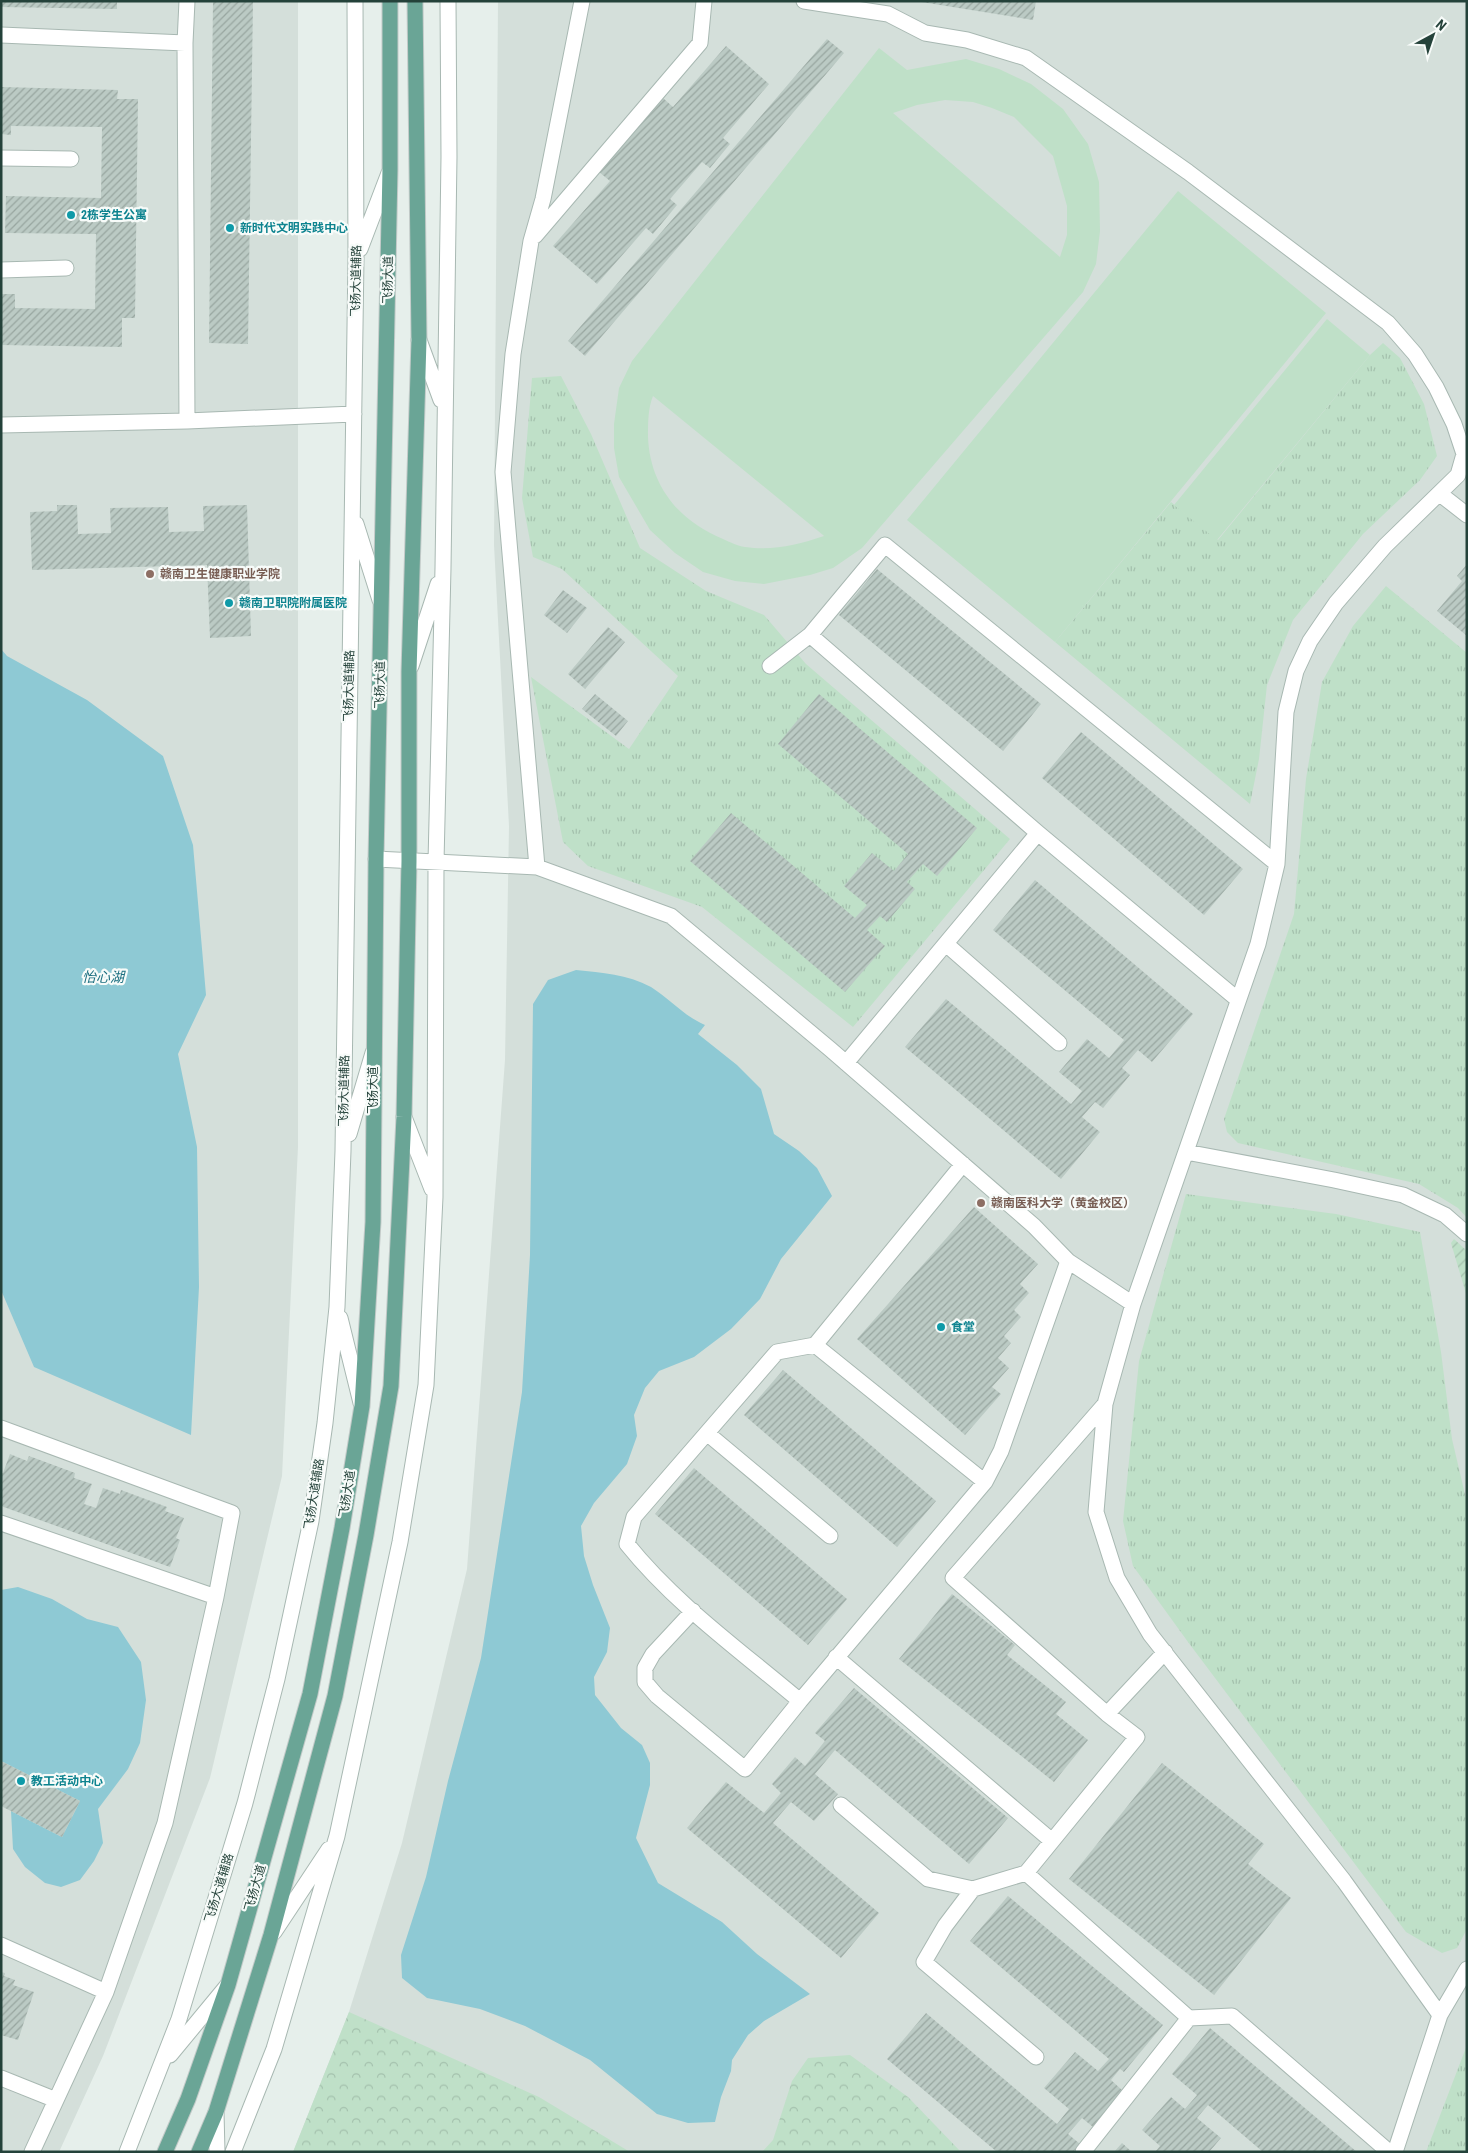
<svg xmlns="http://www.w3.org/2000/svg" width="1468" height="2153" viewBox="0 0 1468 2153" font-family="'Roboto Condensed','Noto Sans SC',sans-serif">
<style>
.built{fill:#d4dfda}
.grass{fill:url(#grass-tufts)}
.forest{fill:url(#forest-crowns)}
.park{fill:#bfe0c8;fill-rule:evenodd}
.garden{fill:url(#garden-furrows)}
.water{fill:#8ec9d4}
.building{fill:url(#building-hatch)}
.lines{fill:none;stroke-linecap:round;stroke-linejoin:round}
.minor-casing{stroke:#a8b8b2;stroke-width:17}
.major-casing{stroke:#c2cac8;stroke-width:17}
.minor{stroke:#fff;stroke-width:15}
.major{stroke:#6aa596;stroke-width:15}
.culture-dot{fill:#0f9aa8;stroke:#f7fbf9;stroke-width:2}
.education-dot{fill:#8d6e63;stroke:#f7fbf9;stroke-width:2}
.labels{text-anchor:middle;dominant-baseline:central;stroke-width:4.5;stroke-linejoin:round;paint-order:stroke}
.culture-label{font-size:12px;font-weight:bold;fill:#0d838f;stroke:#f7fbf9;text-anchor:start}
.street-label{font-size:12px;fill:#24423a;stroke:#f7fbf9}
.education-label{font-size:12px;font-weight:bold;fill:#785e54;stroke:#f7fbf9;text-anchor:start}
.water-label{font-size:14px;font-style:italic;fill:#1c6f80;stroke:#f7fbf9}
</style>
<defs>
<pattern id="grass-tufts" width="24" height="20" patternUnits="userSpaceOnUse" patternTransform="scale(1.25)"><rect width="24" height="20" fill="#bfe0c8"/><path d="M3 7l-1-3M5 7V3M7 7l1-3M15 17l-1-3M17 17v-4M19 17l1-3" fill="none" stroke="#a4c1ad"/></pattern>
<pattern id="forest-crowns" width="20" height="18" patternUnits="userSpaceOnUse" patternTransform="scale(1.25)"><rect width="20" height="18" fill="#bfe0c8"/><path d="M2 6a3 3 0 1 1 6 0M12 15a3 3 0 1 1 6 0" fill="none" stroke="#a4c1ad"/></pattern>
<pattern id="garden-furrows" width="10" height="10" patternUnits="userSpaceOnUse" patternTransform="scale(1.25)"><rect width="10" height="10" fill="#bfe0c8"/><path d="M-1 1l2-2M0 10L10 0M9 11l2-2" fill="none" stroke="#a4c1ad"/></pattern>
<pattern id="building-hatch" width="6" height="6" patternUnits="userSpaceOnUse" patternTransform="scale(1.25)"><rect width="6" height="6" fill="#bbcac4"/><path d="M-1 1l2-2M0 6l6-6M5 7l2-2" fill="none" stroke="#98a6a0"/></pattern>
</defs>
<rect width="100%" height="100%" fill="#e6efeb"/>
<!-- built -->
<path class="built" d="M 1,1 L 298,1 L 298,1147 L 282,1476 L 210,1778 L 103,2056 L 59,2152 L 1,2152 Z
M 498,1 L 1467,1 L 1467,2152 L 293,2152 L 349,2012 L 402,1843 L 467,1569 L 505,1060 L 509,826 L 494,545 Z"/>
<!-- grass -->
<path class="grass" d="M 1383,343 L 1400,358 L 1424,404 L 1437,456 L 1420,480 L 1363,534 L 1293,620 L 1267,685 L 1259,759 L 1250,804 L 1055,642 L 1171,502 L 1218,540 L 1370,355 Z
M 561,376 L 591,434 L 640,548 L 706,591 L 764,615 L 806,664 L 1010,839 L 853,1027 L 702,907 L 588,866 L 563,842 L 531,677 L 629,749 L 678,676 L 562,569 L 533,557 L 522,498 L 532,378 Z
M 1386,586 L 1467,653 L 1467,1218 L 1458,1208 L 1419,1184 L 1238,1143 L 1227,1132 L 1224,1119 L 1294,914 L 1306,779 L 1322,682 L 1353,626 Z
M 1186,1194 L 1336,1214 L 1420,1232 L 1441,1352 L 1452,1439 L 1467,1503 L 1467,1929 L 1457,1948 L 1442,1953 L 1406,1932 L 1188,1642 L 1133,1566 L 1123,1521 L 1139,1361 Z
M 1467,2045 L 1467,2152 L 1426,2152 Z"/>
<!-- forest -->
<path class="forest" d="M 349,2012 L 539,2097 L 630,2152 L 293,2152 Z
M 850,2055 L 908,2097 L 961,2152 L 762,2152 L 773,2140 L 792,2081 L 808,2058 Z"/>
<!-- park -->
<path class="park" d="M 879,48 L 907,70 L 966,59 L 999,69 L 1031,84 L 1063,109 L 1088,144 L 1099,182 L 1100,231 L 1096,264 L 1083,292 L 862,548 L 833,568 L 810,575 L 764,584 L 735,581 L 703,572 L 675,553 L 650,530 L 619,477 L 614,448 L 614,424 L 619,388 L 632,361 ZM 945,100 L 973,102 L 992,108 L 1014,117 L 1053,156 L 1067,206 L 1067,235 L 1060,257 L 893,113 L 917,105 ZM 653,396 L 823,535 L 824,536 C 797,545 773,551 745,547 C 737,546 730,542 723,539 C 679,521 650,486 648,437 C 648,423 648,408 653,396 Z
M 1178,191 L 1326,313 L 1055,642 L 907,520 Z
M 1327,319 L 1370,355 L 1217,540 L 1174,505 Z"/>
<!-- garden -->
<path class="garden" d="M 1454,1239 L 1467,1251 L 1467,1297 L 1451,1243 Z"/>
<!-- water -->
<path class="water" d="M 1,649 L 7,656 L 87,700 L 163,756 L 193,845 L 206,995 L 178,1054 L 197,1147 L 199,1287 L 191,1435 L 34,1367 L 1,1290 Z
M 576,970 C 602,973 627,974 651,987 C 670,999 684,1016 705,1025 L 698,1034 L 737,1065 L 761,1089 L 774,1134 L 799,1151 L 817,1168 L 832,1196 L 781,1259 L 760,1299 L 731,1329 L 694,1357 L 659,1371 L 645,1388 L 634,1415 L 637,1436 L 627,1464 L 594,1503 L 581,1526 L 584,1556 L 593,1585 L 610,1628 L 607,1652 L 594,1677 L 595,1695 L 621,1728 L 642,1745 L 650,1763 L 650,1785 L 636,1838 L 658,1883 L 722,1922 L 757,1954 L 810,1994 L 764,2021 L 748,2035 L 732,2060 L 731,2071 L 721,2097 L 715,2122 L 688,2123 L 657,2114 L 590,2060 L 525,2026 L 480,2009 L 427,1998 L 402,1978 L 401,1955 L 426,1877 L 448,1781 L 481,1658 L 522,1392 L 530,1255 L 533,1004 L 548,980 Z
M 18,1587 L 52,1599 L 87,1619 L 118,1627 L 141,1662 L 146,1700 L 140,1743 L 128,1769 L 98,1809 L 103,1843 L 94,1861 L 80,1880 L 61,1887 L 45,1883 L 25,1867 L 13,1849 L 11,1811 L 62,1837 L 80,1801 L 1,1761 L 1,1590 Z"/>
<!-- building -->
<path class="building" d="M 1,1 L 117,1 L 117,9 L 1,7 Z
M 213,1 L 253,1 L 248,344 L 209,343 Z
M 915,1 L 1036,1 L 1033,20 Z
M 827,39 L 844,53 L 585,356 L 568,341 Z
M 726,46 L 769,84 L 723,138 L 730,144 L 710,168 L 702,162 L 670,199 L 677,205 L 653,234 L 646,228 L 597,284 L 553,246 L 610,181 L 599,172 L 663,98 L 673,107 Z
M 1,87 L 118,90 L 117,99 L 138,99 L 135,318 L 122,318 L 122,347 L 1,345 L 1,294 L 15,294 L 15,308 L 95,309 L 96,234 L 5,233 L 6,196 L 101,198 L 102,127 L 11,126 L 11,135 L 1,134 Z
M 57,505 L 77,505 L 78,534 L 111,533 L 110,508 L 168,507 L 169,532 L 204,531 L 203,506 L 247,505 L 251,636 L 210,638 L 207,565 L 32,570 L 30,512 L 57,511 Z
M 1467,564 L 1467,636 L 1437,611 L 1462,581 L 1457,576 Z
M 877,569 L 1041,704 L 1003,751 L 839,615 Z
M 563,590 L 587,608 L 567,633 L 544,615 Z
M 608,627 L 625,642 L 585,689 L 568,674 Z
M 595,694 L 628,721 L 616,736 L 582,709 Z
M 819,694 L 977,828 L 937,876 L 923,864 L 907,882 L 915,889 L 887,922 L 880,916 L 867,930 L 885,946 L 845,992 L 690,861 L 731,813 L 855,918 L 867,905 L 844,886 L 872,853 L 894,871 L 908,854 L 778,744 Z
M 1081,732 L 1243,869 L 1204,915 L 1042,778 Z
M 1035,880 L 1193,1014 L 1152,1062 L 1138,1050 L 1122,1068 L 1130,1075 L 1103,1108 L 1095,1102 L 1082,1117 L 1100,1132 L 1061,1179 L 905,1047 L 946,999 L 1071,1104 L 1082,1091 L 1059,1072 L 1087,1039 L 1109,1058 L 1124,1040 L 993,930 Z
M 974,1207 L 1038,1264 L 1020,1284 L 1029,1293 L 1014,1310 L 1021,1317 L 1004,1336 L 1011,1343 L 998,1358 L 1009,1368 L 992,1387 L 1001,1394 L 965,1435 L 857,1339 Z
M 783,1370 L 936,1501 L 897,1547 L 744,1415 Z
M 10,1454 L 27,1461 L 29,1456 L 75,1473 L 74,1478 L 92,1484 L 84,1504 L 96,1508 L 103,1488 L 120,1494 L 121,1490 L 167,1507 L 165,1511 L 184,1518 L 176,1538 L 180,1540 L 170,1567 L 1,1506 L 1,1473 L 3,1473 Z
M 694,1468 L 847,1599 L 808,1645 L 655,1514 Z
M 952,1594 L 1015,1645 L 1007,1655 L 1066,1702 L 1056,1714 L 1088,1740 L 1054,1782 L 899,1659 Z
M 854,1688 L 1008,1818 L 969,1864 L 835,1750 L 815,1774 L 838,1794 L 814,1821 L 791,1802 L 773,1823 L 879,1913 L 841,1958 L 687,1828 L 726,1782 L 764,1813 L 781,1793 L 772,1784 L 795,1757 L 805,1766 L 825,1741 L 815,1733 Z
M 1,1761 L 80,1801 L 62,1837 L 1,1806 Z
M 1162,1763 L 1264,1844 L 1248,1864 L 1291,1898 L 1214,1995 L 1069,1879 Z
M 1008,1896 L 1163,2025 L 1124,2072 L 1120,2069 L 1111,2080 L 1123,2091 L 1093,2127 L 1082,2118 L 1068,2134 L 1080,2144 L 1073,2152 L 997,2152 L 887,2059 L 926,2013 L 1057,2124 L 1069,2109 L 1044,2088 L 1075,2052 L 1098,2071 L 1109,2059 L 970,1941 Z
M 1,1972 L 5,1973 L 4,1976 L 15,1980 L 13,1985 L 34,1992 L 18,2040 L 1,2035 Z
M 1210,2028 L 1357,2152 L 1263,2152 L 1208,2105 L 1197,2118 L 1221,2138 L 1209,2152 L 1155,2152 L 1160,2146 L 1142,2130 L 1171,2097 L 1185,2109 L 1197,2095 L 1172,2074 Z
M 1122,2143 L 1132,2152 L 1114,2152 Z"/>
<g class="lines">
<!-- minor casing -->
<g class="minor-casing">
<path id="minor" d="M 804,1 L 888,14 L 925,33 L 967,40 L 1026,58 L 1188,172 L 1388,323 L 1415,354 L 1436,387 L 1454,424 L 1464,454 L 1458,475 L 1385,546 L 1336,603 L 1310,641 L 1296,671 L 1286,712 L 1277,864 L 1258,944 L 1133,1304 L 1105,1404 L 1096,1512 L 1117,1578 L 1150,1634 L 1344,1881 L 1440,2015 L 1395,2152
M 1,35 L 185,43
M 1,158 L 71,159
M 535,236 L 700,43 L 704,1
M 360,249 L 389,173
M 1,270 L 66,268
M 419,340 L 441,400
M 187,421 L 354,414
M 1,425 L 187,421 L 185,43 L 187,1
M 1440,494 L 1467,515
M 356,524 L 380,600
M 810,635 L 1038,833 L 1237,999
M 411,666 L 438,584
M 770,666 L 810,635 L 885,545 L 1277,864
M 376,859 L 537,867 L 503,472 L 513,354 L 531,241 L 543,199 L 582,1
M 537,867 L 671,916 L 830,1049 L 1034,1226 L 1068,1261 L 1133,1304
M 946,944 L 1059,1043
M 846,1063 L 1038,833
M 404,1117 L 432,1189
M 349,1134 L 373,1053
M 1186,1152 L 1334,1180 L 1403,1195 L 1445,1215 L 1467,1234
M 963,1164 L 815,1345 L 777,1352 L 634,1517 L 627,1544 C 675,1604 741,1651 800,1701 L 985,1482 L 1001,1451 L 1068,1261
M 340,1318 L 361,1403
M 815,1345 L 985,1482
M 1,1428 L 232,1513 L 216,1597 L 165,1823 L 106,1992 L 32,2152
M 708,1434 L 830,1536
M 1,1523 L 216,1597
M 693,1611 L 653,1654 L 645,1668 L 645,1682 L 657,1696 L 745,1769 L 800,1701
M 836,1657 L 1052,1841
M 1107,1714 L 1165,1652
M 841,1805 L 928,1879 L 973,1889 L 1026,1873
M 973,1889 L 945,1926 L 924,1962 L 1036,2057
M 274,1932 L 329,1849
M 1,1945 L 106,1992
M 1440,2015 L 1467,1969
M 1189,2018 L 1232,2016 L 1389,2152
M 170,2055 L 227,1986
M 1,2078 L 56,2100
M 216,2112 L 217,2152
M 127,2152 L 179,2019 L 245,1803 L 277,1679 L 311,1521 L 325,1423 L 337,1307 L 343,1151 L 356,258 L 355,1
M 233,2152 L 274,2049 L 337,1836 L 400,1542 L 426,1385 L 435,1197 L 436,862 L 443,568 L 449,157 L 448,1
M 1083,2152 L 1189,2018 L 1026,1873 L 1137,1737 L 1107,1714 L 953,1578 L 1105,1404"/>
</g>
<!-- major casing -->
<g class="major-casing">
<path id="major" d="M 165,2152 L 188,2099 L 228,1985 L 310,1694 L 342,1528 L 362,1406 L 373,1222 L 376,859 L 390,169 L 390,1
M 199,2152 L 216,2112 L 271,1935 L 335,1696 L 366,1535 L 391,1386 L 404,1117 L 409,861 L 409,672 L 419,340 L 415,1"/>
</g>
<!-- minor -->
<use href="#minor" class="minor"/>
<!-- major -->
<use href="#major" class="major"/>
</g>
<!-- markers -->
<g class="culture-dot">
<circle cx="71" cy="215" r="5"/>
<circle cx="230" cy="228" r="5"/>
<circle cx="229" cy="603" r="5"/>
<circle cx="941" cy="1327" r="5"/>
<circle cx="21" cy="1781" r="5"/>
</g>
<g class="education-dot">
<circle cx="150" cy="574" r="5"/>
<circle cx="981" cy="1203" r="5"/>
</g>
<g class="labels">
<!-- culture labels -->
<g class="culture-label">
<text x="81" y="215">2栋学生公寓</text>
<text x="240" y="228">新时代文明实践中心</text>
<text x="239" y="603">赣南卫职院附属医院</text>
<text x="951" y="1327">食堂</text>
<text x="31" y="1781">教工活动中心</text>
</g>
<!-- street labels -->
<g class="street-label">
<text transform="translate(388 280) rotate(-89)">飞扬大道</text>
<text transform="translate(356 281) rotate(-89)">飞扬大道辅路</text>
<text transform="translate(380 685) rotate(-89)">飞扬大道</text>
<text transform="translate(349 686) rotate(-89)">飞扬大道辅路</text>
<text transform="translate(373 1090) rotate(-90)">飞扬大道</text>
<text transform="translate(344 1091) rotate(-89)">飞扬大道辅路</text>
<text transform="translate(314 1494) rotate(-81)">飞扬大道辅路</text>
<text transform="translate(347 1494) rotate(-81)">飞扬大道</text>
<text transform="translate(219 1888) rotate(-73)">飞扬大道辅路</text>
<text transform="translate(255 1888) rotate(-74)">飞扬大道</text>
</g>
<!-- education labels -->
<g class="education-label">
<text x="160" y="574">赣南卫生健康职业学院</text>
<text x="991" y="1203">赣南医科大学（黄金校区）</text>
</g>
<!-- water labels -->
<g class="water-label">
<text x="103" y="977">怡心湖</text>
</g>
</g>
<!-- border -->
<rect width="1468" height="2153" fill="none" stroke="#24423a" stroke-width="5"/>
<!-- north arrow -->
<g transform="translate(1433 35) rotate(40)" stroke="#f7fbf9" stroke-width="4" paint-order="stroke">
<path d="M0-4L9 19L0 12L-9 19Z" fill="#24423a"/>
<text y="-8" font-size="14" font-weight="bold" text-anchor="middle" fill="#24423a">N</text>
</g>
</svg>
